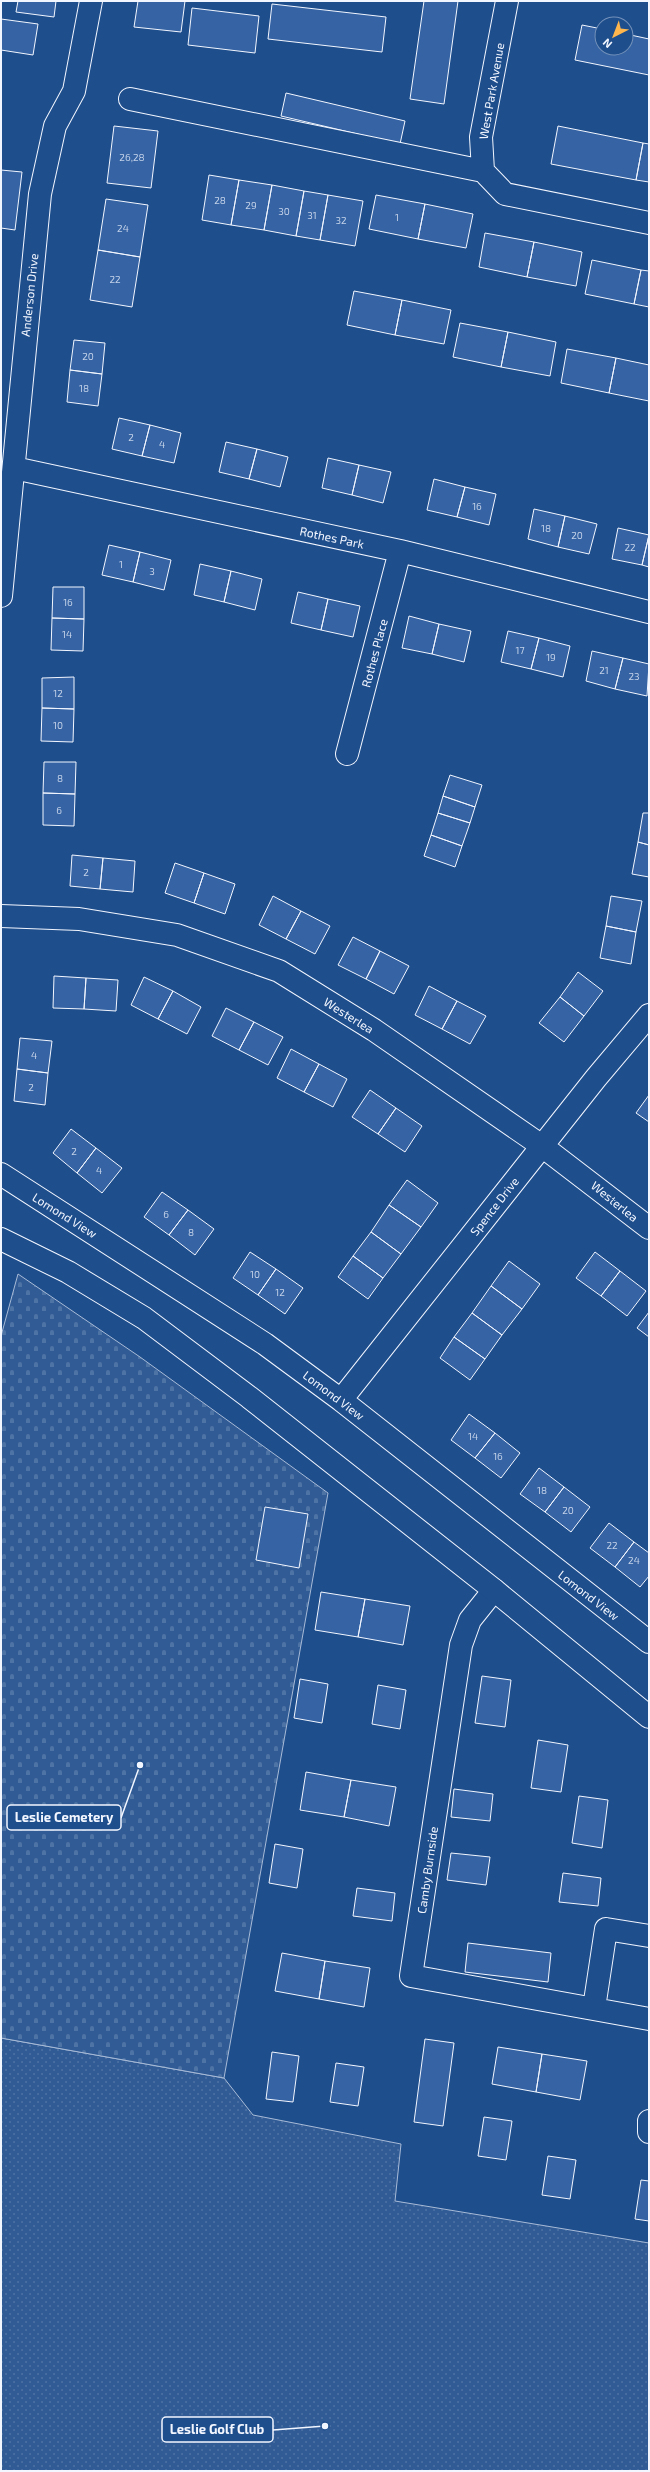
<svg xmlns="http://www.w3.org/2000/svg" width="650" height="2472" viewBox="0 0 650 2472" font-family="'Exo 2',sans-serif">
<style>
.grass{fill:url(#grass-dots);stroke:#a8bbd7}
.cemetery{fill:url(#cemetery-stones);stroke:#a8bbd7}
.building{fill:#3563a3;stroke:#f2f6ff}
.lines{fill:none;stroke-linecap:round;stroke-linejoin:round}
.street-casing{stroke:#f2f6ff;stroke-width:24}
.primary-casing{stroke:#f2f6ff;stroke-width:24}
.street{stroke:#1f4e8c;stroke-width:22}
.primary{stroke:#1f4e8c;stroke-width:22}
.labels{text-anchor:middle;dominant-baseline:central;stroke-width:3;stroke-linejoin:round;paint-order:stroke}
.number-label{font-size:10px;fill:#c3d1e8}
.street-label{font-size:12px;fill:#f2f6ff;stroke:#1f4e8c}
.leader{fill:none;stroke:#f2f6ff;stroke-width:1.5}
.callout-dot{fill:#f2f6ff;stroke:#1f4e8c;stroke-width:1.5}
.callout{fill:#1f4e8c;stroke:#f2f6ff;stroke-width:1.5}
.callout-label{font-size:13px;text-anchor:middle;font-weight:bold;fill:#f2f6ff}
</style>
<defs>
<pattern id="grass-dots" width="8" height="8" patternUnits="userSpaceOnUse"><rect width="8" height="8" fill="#305b95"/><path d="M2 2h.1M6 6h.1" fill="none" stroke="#4e73a5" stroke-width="1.8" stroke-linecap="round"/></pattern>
<pattern id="cemetery-stones" width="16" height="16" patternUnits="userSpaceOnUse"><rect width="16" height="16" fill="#305b95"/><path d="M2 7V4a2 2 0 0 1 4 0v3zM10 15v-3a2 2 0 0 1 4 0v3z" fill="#4e73a5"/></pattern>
</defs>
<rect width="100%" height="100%" fill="#1f4e8c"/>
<!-- grass -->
<path class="grass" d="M 1,2038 L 224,2078 L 253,2115 L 401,2144 L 395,2201 L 649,2243 L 649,2471 L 1,2471 Z"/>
<!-- cemetery -->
<path class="cemetery" d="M 18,1274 L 140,1357 L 328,1493 L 224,2078 L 1,2038 L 1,1336 Z"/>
<!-- building -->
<path class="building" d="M 18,1 L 56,1 L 54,17 L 16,12 Z
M 138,1 L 185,1 L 181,32 L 134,27 Z
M 424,1 L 458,1 L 444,104 L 410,99 Z
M 272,4 L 386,17 L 382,52 L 268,39 Z
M 192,8 L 259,16 L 255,53 L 188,45 Z
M 1,19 L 38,24 L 33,55 L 1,50 Z
M 582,25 L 602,29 L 602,48 L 626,48 L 626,34 L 649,39 L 649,75 L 575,60 Z
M 286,93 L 405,121 L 400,144 L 281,116 Z
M 114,126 L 158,131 L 151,188 L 107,183 Z
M 558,126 L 643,143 L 636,180 L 551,164 Z
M 643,143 L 649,144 L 649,182 L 636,180 Z
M 1,170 L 22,172 L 15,230 L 1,228 Z
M 209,175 L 239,180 L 231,225 L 202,220 Z
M 239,180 L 272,185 L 264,230 L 231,225 Z
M 272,185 L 304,191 L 296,236 L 264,230 Z
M 304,191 L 328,195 L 320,240 L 296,236 Z
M 328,195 L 363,201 L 355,246 L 320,240 Z
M 376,195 L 425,204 L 418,239 L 369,229 Z
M 106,199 L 148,205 L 140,257 L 98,250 Z
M 425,204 L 473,214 L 466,248 L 418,239 Z
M 485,233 L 534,242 L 527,277 L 479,267 Z
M 534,242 L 582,252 L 576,286 L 527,277 Z
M 98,250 L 140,257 L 132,307 L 90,300 Z
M 592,260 L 641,270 L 634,304 L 585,294 Z
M 641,270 L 649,271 L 649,307 L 634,304 Z
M 354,291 L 402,300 L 395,335 L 347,325 Z
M 402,300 L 451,310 L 444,344 L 395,335 Z
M 460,323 L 508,332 L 501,367 L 453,357 Z
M 508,332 L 556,342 L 550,376 L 501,367 Z
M 74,340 L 105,343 L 102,374 L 70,370 Z
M 567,349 L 616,358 L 609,393 L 561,383 Z
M 616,358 L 649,365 L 649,401 L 609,393 Z
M 70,370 L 102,374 L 98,406 L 67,402 Z
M 119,418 L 150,425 L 142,456 L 112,449 Z
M 150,425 L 181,433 L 174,463 L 142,456 Z
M 226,442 L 257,449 L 249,479 L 219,472 Z
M 257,449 L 288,457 L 280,487 L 249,479 Z
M 328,458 L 359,465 L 352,495 L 322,488 Z
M 359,465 L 391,472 L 383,503 L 352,495 Z
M 434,479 L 465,487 L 457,517 L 427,510 Z
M 465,487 L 496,494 L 489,525 L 457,517 Z
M 534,509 L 565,516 L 558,547 L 528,539 Z
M 565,516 L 597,524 L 589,554 L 558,547 Z
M 618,528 L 649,535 L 642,565 L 612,559 Z
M 649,535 L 649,567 L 642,565 Z
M 109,545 L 140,552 L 133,582 L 102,575 Z
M 140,552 L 171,560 L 164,590 L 133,582 Z
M 200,564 L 231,571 L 224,602 L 194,595 Z
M 231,571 L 262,579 L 255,610 L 224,602 Z
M 53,587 L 84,587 L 84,619 L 52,618 Z
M 298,592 L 328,599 L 321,630 L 291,623 Z
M 328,599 L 360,606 L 353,637 L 321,630 Z
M 409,616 L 439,624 L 432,654 L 402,648 Z
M 52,618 L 84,619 L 83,651 L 51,650 Z
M 439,624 L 471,631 L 464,662 L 432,654 Z
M 508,631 L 539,638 L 531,669 L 501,662 Z
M 539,638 L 570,646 L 563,677 L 531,669 Z
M 592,651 L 623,658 L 615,689 L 586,681 Z
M 623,658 L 649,664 L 647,696 L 615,689 Z
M 74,677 L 74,709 L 42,708 L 42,678 Z
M 42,708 L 74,709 L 73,742 L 41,741 Z
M 44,762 L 76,762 L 75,794 L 43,793 Z
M 450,775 L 482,785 L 475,807 L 443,796 Z
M 43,793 L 75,794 L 74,826 L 43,825 Z
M 443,796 L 475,807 L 470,823 L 438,813 Z
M 438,813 L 470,823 L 462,846 L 431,835 Z
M 643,813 L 649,813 L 649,845 L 638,842 Z
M 431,835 L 462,846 L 455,867 L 424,856 Z
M 638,842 L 649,845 L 649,877 L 632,874 Z
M 72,855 L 103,858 L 100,889 L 70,886 Z
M 103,858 L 135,861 L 133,892 L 100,889 Z
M 175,863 L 204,873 L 194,903 L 165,893 Z
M 204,873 L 235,884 L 225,914 L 194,903 Z
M 273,896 L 301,911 L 286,939 L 259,925 Z
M 611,896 L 642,901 L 636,932 L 606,926 Z
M 301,911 L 330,926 L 315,954 L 286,939 Z
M 606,926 L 636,932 L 631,964 L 600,958 Z
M 353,937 L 380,951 L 366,979 L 338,965 Z
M 380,951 L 409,966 L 394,994 L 366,979 Z
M 578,972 L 603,991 L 584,1016 L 560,997 Z
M 54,976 L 86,978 L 84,1009 L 53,1008 Z
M 144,977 L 173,991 L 158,1019 L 131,1005 Z
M 86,978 L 118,980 L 116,1011 L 84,1009 Z
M 429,986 L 457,1001 L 442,1029 L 415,1015 Z
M 173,991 L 201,1007 L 187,1034 L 158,1019 Z
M 560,997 L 584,1016 L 564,1042 L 539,1023 Z
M 457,1001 L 486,1016 L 470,1044 L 442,1029 Z
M 226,1008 L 254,1022 L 239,1050 L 212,1036 Z
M 254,1022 L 283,1037 L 268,1065 L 239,1050 Z
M 20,1038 L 52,1041 L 48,1073 L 17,1069 Z
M 291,1049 L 319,1064 L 304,1092 L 277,1078 Z
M 319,1064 L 347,1079 L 333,1107 L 304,1092 Z
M 17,1069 L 48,1073 L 45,1105 L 14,1101 Z
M 370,1090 L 396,1108 L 378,1134 L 352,1117 Z
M 649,1095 L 649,1122 L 636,1113 Z
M 396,1108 L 422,1126 L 405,1152 L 378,1134 Z
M 71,1129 L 96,1148 L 77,1173 L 53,1153 Z
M 96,1148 L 122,1168 L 102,1193 L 77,1173 Z
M 407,1180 L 438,1203 L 421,1227 L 389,1205 Z
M 162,1192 L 188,1210 L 169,1235 L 144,1217 Z
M 389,1205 L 421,1227 L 401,1254 L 371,1232 Z
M 188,1210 L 214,1229 L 195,1255 L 169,1235 Z
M 371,1232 L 401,1254 L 383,1278 L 353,1256 Z
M 250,1252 L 276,1269 L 258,1295 L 233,1278 Z
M 595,1252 L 620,1271 L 601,1296 L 576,1278 Z
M 353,1256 L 383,1278 L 368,1299 L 338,1277 Z
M 509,1261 L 540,1284 L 522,1309 L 491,1286 Z
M 276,1269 L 303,1288 L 285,1314 L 258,1295 Z
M 620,1271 L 646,1291 L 627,1316 L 601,1296 Z
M 491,1286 L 522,1309 L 502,1335 L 472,1313 Z
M 649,1312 L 649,1337 L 637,1328 Z
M 472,1313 L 502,1335 L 485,1359 L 454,1337 Z
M 454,1337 L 485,1359 L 470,1380 L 440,1358 Z
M 469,1414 L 495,1433 L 475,1458 L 451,1440 Z
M 495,1433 L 520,1453 L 501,1478 L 475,1458 Z
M 539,1468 L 564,1487 L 545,1512 L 520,1494 Z
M 564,1487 L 590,1507 L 571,1532 L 545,1512 Z
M 265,1507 L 308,1514 L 299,1568 L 256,1560 Z
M 609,1523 L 634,1542 L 615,1567 L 590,1548 Z
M 634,1542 L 649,1553 L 649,1576 L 640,1587 L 615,1567 Z
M 321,1592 L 365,1599 L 358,1637 L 315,1630 Z
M 365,1599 L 410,1606 L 403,1645 L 358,1637 Z
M 482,1676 L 511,1680 L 505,1727 L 475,1723 Z
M 300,1679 L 328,1684 L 322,1723 L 294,1718 Z
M 378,1685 L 406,1690 L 400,1729 L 372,1724 Z
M 538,1740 L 568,1745 L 561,1792 L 531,1788 Z
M 306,1772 L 351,1780 L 344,1817 L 300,1810 Z
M 351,1780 L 396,1787 L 389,1826 L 344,1817 Z
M 454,1789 L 493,1794 L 490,1821 L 451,1817 Z
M 579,1796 L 608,1800 L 602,1848 L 572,1843 Z
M 275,1844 L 303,1849 L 297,1888 L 269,1883 Z
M 451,1853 L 490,1857 L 486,1885 L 447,1880 Z
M 563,1873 L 601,1878 L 598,1906 L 559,1902 Z
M 357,1888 L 395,1893 L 392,1921 L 353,1916 Z
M 468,1943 L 551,1953 L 548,1982 L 465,1972 Z
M 282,1953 L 325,1961 L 319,1999 L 275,1991 Z
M 325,1961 L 370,1968 L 364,2007 L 319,1999 Z
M 425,2039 L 454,2043 L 443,2126 L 414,2122 Z
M 498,2047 L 542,2054 L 536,2092 L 492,2084 Z
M 272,2052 L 299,2056 L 293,2102 L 266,2099 Z
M 542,2054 L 587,2061 L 580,2100 L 536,2092 Z
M 336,2063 L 364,2067 L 358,2106 L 330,2102 Z
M 484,2117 L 512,2121 L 506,2160 L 478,2156 Z
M 548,2156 L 576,2160 L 570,2199 L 542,2195 Z
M 641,2180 L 649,2181 L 649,2221 L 635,2219 Z"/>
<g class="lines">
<!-- street casing -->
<g class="street-casing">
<path id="street" d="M 507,1 L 481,137 L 483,171 L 505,194 L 649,223
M 130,99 L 483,171
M 14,468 L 400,551 L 649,612
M 1,596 L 40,194 L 55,126 L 74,91 L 91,1
M 347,754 L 400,551
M 1,916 L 79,919 L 177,935 L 279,971 L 374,1030 L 542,1146 L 649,1228
M 1,1174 L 265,1344 L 341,1400 L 649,1642
M 341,1400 L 596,1078 L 649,1015
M 494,1590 L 470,1620 L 461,1645 L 411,1976 L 649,2019
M 594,2008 L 606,1929 L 649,1936
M 649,2121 L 649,2132"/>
</g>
<!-- primary casing -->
<g class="primary-casing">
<path id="primary" d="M 1,1239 L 68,1272 L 144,1318 L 249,1397 L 494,1590 L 649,1717"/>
</g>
<!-- street -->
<use href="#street" class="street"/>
<!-- primary -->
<use href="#primary" class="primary"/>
</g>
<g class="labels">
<!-- number labels -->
<g class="number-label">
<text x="132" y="157">26,28</text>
<text x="220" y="200">28</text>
<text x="251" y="205">29</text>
<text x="284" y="211">30</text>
<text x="312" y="215">31</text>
<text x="397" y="217">1</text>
<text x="341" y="220">32</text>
<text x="123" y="228">24</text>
<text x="115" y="279">22</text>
<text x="88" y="356">20</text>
<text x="84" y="388">18</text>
<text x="131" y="437">2</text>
<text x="162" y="444">4</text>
<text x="477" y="506">16</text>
<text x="546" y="528">18</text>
<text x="577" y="535">20</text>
<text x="630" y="547">22</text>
<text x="121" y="564">1</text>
<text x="152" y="571">3</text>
<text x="68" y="602">16</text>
<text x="67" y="634">14</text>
<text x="520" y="650">17</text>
<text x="551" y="657">19</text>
<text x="604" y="670">21</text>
<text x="634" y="676">23</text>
<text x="58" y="693">12</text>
<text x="58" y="725">10</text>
<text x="60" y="778">8</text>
<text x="59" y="810">6</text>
<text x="86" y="872">2</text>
<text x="34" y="1055">4</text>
<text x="31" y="1087">2</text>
<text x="74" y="1151">2</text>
<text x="99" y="1170">4</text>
<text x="166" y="1214">6</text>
<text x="191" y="1232">8</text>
<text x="255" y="1274">10</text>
<text x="280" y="1292">12</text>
<text x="473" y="1436">14</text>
<text x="498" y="1456">16</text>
<text x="542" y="1490">18</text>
<text x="568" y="1510">20</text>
<text x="612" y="1545">22</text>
<text x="634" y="1560">24</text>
</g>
<!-- street labels -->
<g class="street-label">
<text transform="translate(491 91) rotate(-80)">West Park Avenue</text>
<text transform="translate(29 295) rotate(-84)">Anderson Drive</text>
<text transform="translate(332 537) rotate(12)">Rothes Park</text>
<text transform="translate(374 653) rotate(-75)">Rothes Place</text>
<text transform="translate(349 1015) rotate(32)">Westerlea</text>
<text transform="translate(615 1201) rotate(39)">Westerlea</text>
<text transform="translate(494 1206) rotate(-52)">Spence Drive</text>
<text transform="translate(65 1215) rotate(32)">Lomond View</text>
<text transform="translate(334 1395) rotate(37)">Lomond View</text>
<text transform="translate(589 1595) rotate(38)">Lomond View</text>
<text transform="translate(427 1870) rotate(-82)">Camby Burnside</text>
</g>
</g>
<!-- callouts -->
<path class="leader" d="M140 1765L121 1818M325 2426L273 2430"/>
<g class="callout-dot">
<circle cx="140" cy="1765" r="4"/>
<circle cx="325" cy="2426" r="4"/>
</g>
<g class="callout">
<rect x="7" y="1805" width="114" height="25" rx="4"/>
<rect x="162" y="2417" width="111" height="25" rx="4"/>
</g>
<g class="callout-label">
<text x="64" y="1822">Leslie Cemetery</text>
<text x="217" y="2434">Leslie Golf Club</text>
</g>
<!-- border -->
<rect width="650" height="2472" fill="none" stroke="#f2f6ff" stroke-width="4"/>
<!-- north arrow -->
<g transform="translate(614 36) rotate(222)"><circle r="19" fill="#1f4e8c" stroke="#7391ba"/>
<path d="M0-3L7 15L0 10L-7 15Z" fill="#ffb74d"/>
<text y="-6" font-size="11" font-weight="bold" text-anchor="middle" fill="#f2f6ff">N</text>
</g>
</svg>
